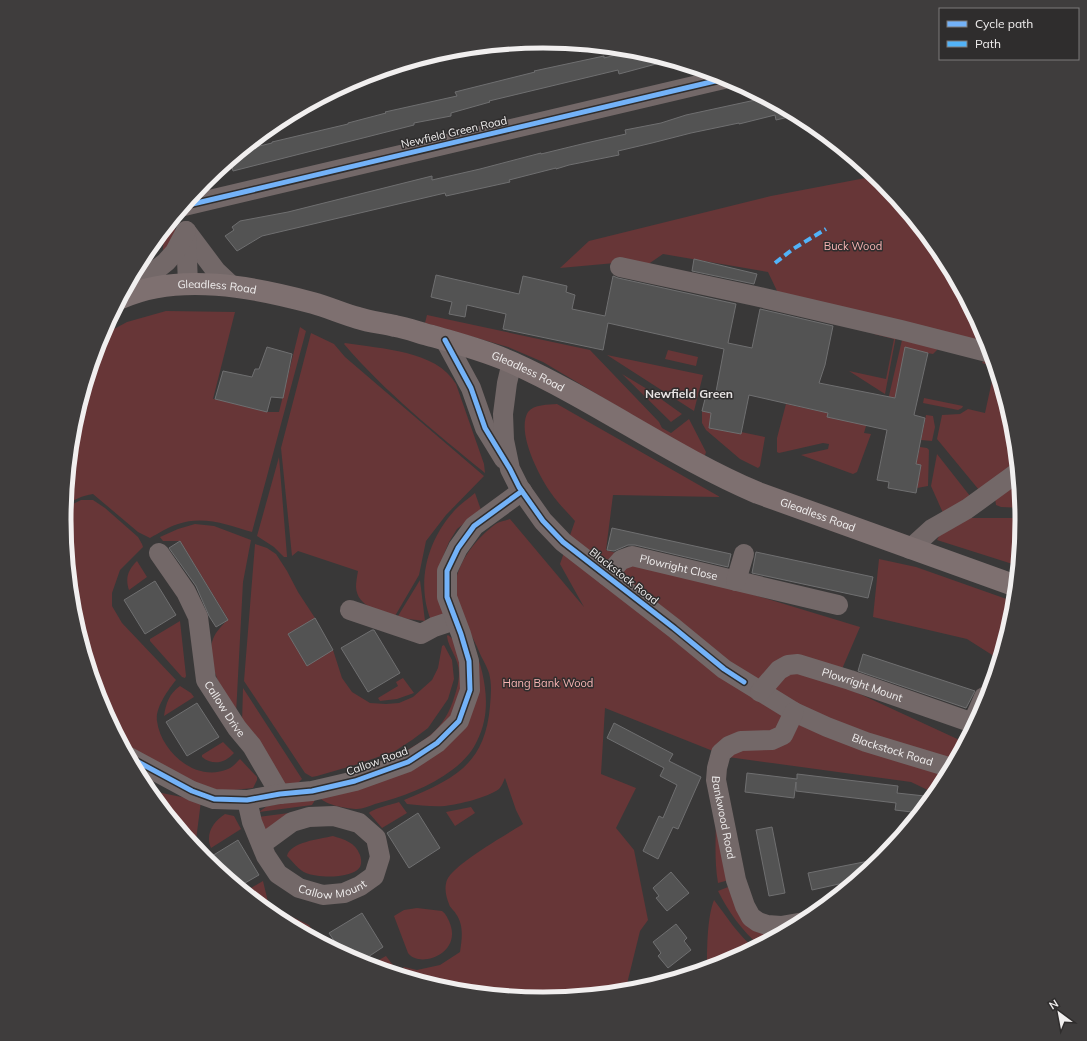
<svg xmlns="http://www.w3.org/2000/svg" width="1087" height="1041" viewBox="0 0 1087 1041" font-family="Mulish,sans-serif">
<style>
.green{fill:#673637}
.building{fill:#535353;stroke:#6f6f70}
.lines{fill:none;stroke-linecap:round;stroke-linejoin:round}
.minor{stroke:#736868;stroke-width:20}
.major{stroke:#7e7070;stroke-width:22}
.quiet{stroke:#52b3f8;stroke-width:4;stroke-dasharray:8 4;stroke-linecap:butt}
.cycleway-casing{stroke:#2f2d2d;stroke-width:8}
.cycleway{stroke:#73b2f8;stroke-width:5}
.labels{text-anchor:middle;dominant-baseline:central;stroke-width:3;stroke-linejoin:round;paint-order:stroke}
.street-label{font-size:11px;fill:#f1efef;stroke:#2f2d2d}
.park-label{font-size:11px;fill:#f7b4b3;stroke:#2f2d2d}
.neighbourhood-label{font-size:12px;font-weight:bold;fill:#e7e3e3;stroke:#2f2d2d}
.rim{fill:none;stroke:#f1efef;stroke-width:5}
</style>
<rect width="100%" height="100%" fill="#393838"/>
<!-- green -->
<path class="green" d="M 876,176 L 883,182 L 942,254 L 987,337 L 989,345 L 778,293 L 768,272 L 663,254 L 644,267 L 626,262 L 560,268 L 589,241 L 771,196 Z
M 175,217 L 175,237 L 168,252 L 163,250 L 164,231 Z
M 166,311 L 235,312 L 213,399 L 215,399 L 267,412 L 279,412 L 300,327 L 306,331 L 252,532 C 229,525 203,515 178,524 C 168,527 159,533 150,538 L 138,532 L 93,494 C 82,496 74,499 65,506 L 73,427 L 101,336 L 127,322 Z
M 427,315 L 590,350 L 659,422 L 662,428 L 671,433 L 689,419 L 706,452 L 705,455 L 701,456 L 543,362 L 508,347 L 425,323 Z
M 311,333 L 334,344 L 345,357 L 484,476 L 446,515 L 426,541 L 419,575 L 395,616 C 380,611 357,607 356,587 C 356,582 357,577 358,571 L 298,551 L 292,556 L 281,448 Z
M 874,333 L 896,336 L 885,394 L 849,371 L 886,379 L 894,339 L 874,334 Z
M 902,340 L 936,348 L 937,350 L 933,354 L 906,349 L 894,402 L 888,400 Z
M 345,343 C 381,349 436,350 456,384 L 484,464 L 485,473 C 436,433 385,392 344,344 Z
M 668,350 L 698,357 L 696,366 L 665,359 Z
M 607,355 L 703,375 L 694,411 Z
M 993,358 L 1014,427 L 1017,461 L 1014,465 L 979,490 L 937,439 L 942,415 L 960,414 L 968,409 L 985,413 L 995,367 L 982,363 L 984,360 Z
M 622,374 L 647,389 L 682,414 L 671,422 Z
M 873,393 L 881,400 L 866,426 L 864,433 L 871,434 L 857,472 L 853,474 L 801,455 L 828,449 L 829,444 L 823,443 L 779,453 L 777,452 L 777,438 L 786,404 L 828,413 L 866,425 Z
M 924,398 L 963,406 L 962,408 L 958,410 L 923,403 Z
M 557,404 L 720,497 L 613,495 L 606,550 L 860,627 L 836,683 L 966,743 L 942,787 L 936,794 L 911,782 L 728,757 L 605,708 L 601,774 L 636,788 L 616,828 L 634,850 L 648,920 L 640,931 L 625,992 L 543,1000 L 450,991 L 396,974 L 404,967 L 417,970 L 440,965 L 460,952 C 462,939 464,925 456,914 C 454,910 450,908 449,904 C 446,897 444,888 447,880 C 454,864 506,835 523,824 L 516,810 L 505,778 C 503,782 502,786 499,789 C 486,798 460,804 445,806 C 432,807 419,805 407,804 L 404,800 C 454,779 485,765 490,706 C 491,695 492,684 489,673 C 487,667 484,662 481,656 C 476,644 470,632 464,621 C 461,615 457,610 456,604 C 449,574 470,544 493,526 C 497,522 504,521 510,519 L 584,607 L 560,564 L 575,521 C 567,512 558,503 551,493 C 539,476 516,432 528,412 C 534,404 548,405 557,404 Z
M 702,411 L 711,413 L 709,428 L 741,434 L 741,432 L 765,437 L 760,466 L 758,468 L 740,459 L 706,430 L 702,423 Z
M 926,415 L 933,416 L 935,427 L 932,441 L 921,440 Z
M 920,447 L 927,448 L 929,450 L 928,486 L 917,488 L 921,465 L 916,464 Z
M 937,454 L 970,496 L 943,513 L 931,486 Z
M 279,457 L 287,556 L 287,557 L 284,557 L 274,547 L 257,536 Z
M 1019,480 L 1022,508 L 1001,507 L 996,505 L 995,498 Z
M 475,493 L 481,510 L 457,529 L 449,542 L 444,554 L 441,563 L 443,613 L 441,619 L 433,625 C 415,586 426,542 454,511 C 460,504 468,499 475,493 Z
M 81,500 L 93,500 L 105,508 L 138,537 L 142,544 L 143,547 L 120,570 L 112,593 L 112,606 L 122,623 L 176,680 C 168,690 155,708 157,721 C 161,752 196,783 228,769 C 233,767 237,762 240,759 L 257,777 L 257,780 L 253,788 L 234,790 L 206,790 L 148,763 L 120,740 L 100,704 L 73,614 L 64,520 L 65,508 Z
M 964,518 L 1023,518 L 1019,566 L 937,540 L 941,532 Z
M 195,524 L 214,526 L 251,540 L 243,582 L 236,714 C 225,694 204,663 213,639 C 216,631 222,626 228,619 L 180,541 L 163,541 L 160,537 L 178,529 Z
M 255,544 L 267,548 L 276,554 L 287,571 L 298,592 L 315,618 L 288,634 L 307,665 L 333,650 L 342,678 L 352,692 L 370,703 L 386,704 L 399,703 L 413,697 L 432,680 L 438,668 L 442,646 L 444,645 L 452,660 L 454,679 L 448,699 L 428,728 L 412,740 L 395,751 L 355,765 L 317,776 L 312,777 L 305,773 L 244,681 Z
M 879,559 L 916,567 L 1015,602 L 1014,614 L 1000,660 L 967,639 L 873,617 Z
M 137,561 L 147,577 L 129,590 C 125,578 128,570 137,561 Z
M 420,580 L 425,621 L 408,619 L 398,616 Z
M 180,621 L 186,676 L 185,678 L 182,677 L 150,641 L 150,639 Z
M 448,635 L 455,641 L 463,668 L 459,704 L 442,730 L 412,751 L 387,761 C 417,744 441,736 453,701 C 456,692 459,683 459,673 C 459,658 448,648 447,636 Z
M 473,644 C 485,674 493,710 477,741 C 472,752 462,763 452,770 C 430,787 401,797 375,804 C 369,806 363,809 357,809 C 348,809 326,805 320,798 L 452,739 Z
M 403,678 L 414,693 L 397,699 L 380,701 L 378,698 L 398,686 L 396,682 Z
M 180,686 L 191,693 L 194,697 L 164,716 C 166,703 169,694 180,686 Z
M 243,688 L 302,779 L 298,783 L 283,784 L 242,723 Z
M 223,742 L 234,753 C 225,763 213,766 202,757 L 202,755 Z
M 144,785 L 152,791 L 201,801 L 195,848 Z
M 315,798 L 315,800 L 312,805 L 259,812 L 267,806 Z
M 399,802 L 407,813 L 382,828 L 369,813 C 372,809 393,804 399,802 Z
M 471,807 L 475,813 L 455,826 L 446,812 Z
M 716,812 L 729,880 L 718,883 C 714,860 716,836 716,812 Z
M 289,813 L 267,830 L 261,827 L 258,817 Z
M 225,814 L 234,816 L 241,829 L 211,848 C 205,834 213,822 225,814 Z
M 333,836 C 345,840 355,842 360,855 C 361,858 362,863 360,867 C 352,879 318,878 306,873 C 299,870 293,862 287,856 C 290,842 320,839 333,836 Z
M 263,881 L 269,906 L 263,908 L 244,892 Z
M 728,887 L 732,896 L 787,931 L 760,946 C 742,931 728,911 718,891 Z
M 714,900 C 727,917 738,935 755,949 L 730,962 L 728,960 L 722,965 L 707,970 C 707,949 707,918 714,900 Z
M 417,908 L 442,911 C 446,914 447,917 449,921 C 464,954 419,969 408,953 L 394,916 L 404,910 Z
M 278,910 L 309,925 L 320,942 L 277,919 L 270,914 Z
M 386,956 L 395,968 L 388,972 L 368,966 Z"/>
<!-- building -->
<path class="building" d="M 635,50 L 671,60 L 619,74 L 618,70 L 489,101 L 490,102 L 451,113 L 451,116 L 414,123 L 414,125 L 233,171 L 230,160 L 243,150 L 272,143 L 272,142 L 348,124 L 348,123 L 386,113 L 385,112 L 457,96 L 455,92 L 535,72 L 534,71 L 604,56 L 604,58 Z
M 760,99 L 762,105 L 772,103 L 771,101 L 797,115 L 776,120 L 775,115 L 739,124 L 739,123 L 691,133 L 652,143 L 618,151 L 619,155 L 569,165 L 556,169 L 556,168 L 509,180 L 510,182 L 446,196 L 445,193 L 262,236 L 237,251 L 225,236 L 234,230 L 232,227 L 240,221 L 288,212 L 432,176 L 432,180 L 480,169 L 541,153 L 541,154 L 586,143 L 626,134 L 625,130 L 661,123 L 686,115 Z
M 694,259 L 757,274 L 754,284 L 692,271 Z
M 436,275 L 519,294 L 523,276 L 567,286 L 566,292 L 575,295 L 572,309 L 605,316 L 613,276 L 618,278 L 736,304 L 728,343 L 752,348 L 760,309 L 833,326 L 825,365 L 819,383 L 895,398 L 905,347 L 928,353 L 914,415 L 925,418 L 916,464 L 921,465 L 916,493 L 888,488 L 889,482 L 877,480 L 887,430 L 827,417 L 828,413 L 749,395 L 741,434 L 709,428 L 711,413 L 702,411 L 706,395 L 715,397 L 724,349 L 608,323 L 603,350 L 503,329 L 506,314 L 467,305 L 465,317 L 449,314 L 452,302 L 431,297 Z
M 267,347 L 292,354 L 283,398 L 271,397 L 267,412 L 215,399 L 223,371 L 252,377 L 255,369 L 259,369 Z
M 612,528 L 731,554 L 728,567 L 635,545 L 628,545 L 614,551 L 607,550 Z
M 180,541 L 228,620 L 216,627 L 209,616 L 196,586 L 169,548 Z
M 756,552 L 873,577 L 868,598 L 752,573 Z
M 155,581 L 176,615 L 145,634 L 124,600 Z
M 315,618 L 333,650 L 307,666 L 288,634 Z
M 372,630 L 374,630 L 400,673 L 368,692 L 341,648 Z
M 863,654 L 975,691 L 966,708 L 858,671 Z
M 197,703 L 219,737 L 187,756 L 166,722 Z
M 614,723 L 673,754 L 669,761 L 701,777 L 678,829 L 673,827 L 658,859 L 643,851 L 659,816 L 663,818 L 677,785 L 660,776 L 664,768 L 607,738 Z
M 747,773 L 797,779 L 797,774 L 898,786 L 897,793 L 934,797 L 920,813 L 895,810 L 896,803 L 796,791 L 796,782 L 794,798 L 745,792 Z
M 418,813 L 440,848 L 409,868 L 387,833 Z
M 772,827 L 785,893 L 769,896 L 756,830 Z
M 238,840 L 259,875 L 238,887 L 211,865 L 207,859 Z
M 884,858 L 857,880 L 812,890 L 808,873 Z
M 671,872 L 689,893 L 667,911 L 656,898 L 659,896 L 653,888 Z
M 362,913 L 383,947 L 359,963 L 343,954 L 329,933 Z
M 676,924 L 687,938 L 684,941 L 691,950 L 668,968 L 658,956 L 661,953 L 653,942 Z"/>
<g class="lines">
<!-- minor -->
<g class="minor">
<path d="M 184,206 L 728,78"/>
<path d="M 186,231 L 216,271 L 233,287"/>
<path d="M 186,234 L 188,284"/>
<path d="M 620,267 L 755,296 L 901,330 L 991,353"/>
<path d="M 125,295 L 166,262 L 175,252 L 186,231"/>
<path d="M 445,340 L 471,388 L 485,428 L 504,459"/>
<path id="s1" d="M 512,362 L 507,383 L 503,414 L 504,440 L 510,469 L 519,487 L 543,521 L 563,542 L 674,628 L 724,669 L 794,712 L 827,727 L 866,742 L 952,768"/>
<path d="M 910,549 L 932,529 L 967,509 L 1018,472"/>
<path id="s2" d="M 159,553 L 186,592 L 198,617 L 206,680 L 237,728 L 252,746 L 280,794"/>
<path id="s3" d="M 607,576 L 621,560 L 632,556 L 838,605"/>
<path d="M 736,581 L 744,554"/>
<path d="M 350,610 L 421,634 L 434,627 L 455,620"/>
<path id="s4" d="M 760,692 L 779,670 L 788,665 L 798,664 L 850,680 L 976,724"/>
<path id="s5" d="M 794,712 L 783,735 L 772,740 L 741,741 L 729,746 L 721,753 L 717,768 L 716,780 L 736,880 L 745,906 L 751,917 L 758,922 L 767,925 L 781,926 L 804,922"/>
<path d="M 973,722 L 984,697"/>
<path d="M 129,757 L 192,791 L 214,799 L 247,800 L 280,794 L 312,791 L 355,781 L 408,762 L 437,743 L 459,721 L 470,690 L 469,661 L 461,634 L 447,597 L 447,571 L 458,548 L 474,526 L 522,491"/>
<path id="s6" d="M 247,800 L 252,822 L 266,856 L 278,874 L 299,888 L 323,895 L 344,893 L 360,886 L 374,876 L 380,857 L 376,838 L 359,823 L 334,816 L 309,817 L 292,822 L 262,844"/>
</g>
<!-- major -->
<path class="major" id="s7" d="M 121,298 C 179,272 254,287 313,303 C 328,307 343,314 358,318 C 370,322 383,323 395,326 C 407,328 420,333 432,336 C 459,344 487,351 513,363 C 597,401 673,457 758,493 L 1016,586"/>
<!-- quiet -->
<path class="quiet" d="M 775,263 L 793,249 L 826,229"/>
<!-- cycleway casing -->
<g class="cycleway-casing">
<path id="cycleway" d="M 184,206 L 728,78
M 445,340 L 471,388 L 485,428 L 510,469 L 519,487 L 543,521 L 563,542 L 674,628 L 724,669 L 744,682
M 129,757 L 192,791 L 214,799 L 247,800 L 280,794 L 312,791 L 355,781 L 408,762 L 437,743 L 459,721 L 470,690 L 469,661 L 461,634 L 447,597 L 447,571 L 458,548 L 474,526 L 522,491"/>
</g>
<!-- cycleway -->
<use href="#cycleway" class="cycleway"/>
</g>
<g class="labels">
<!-- street labels -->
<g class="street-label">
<text transform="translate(454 132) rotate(-13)">Newfield Green Road</text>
<text stroke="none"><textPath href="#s7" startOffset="98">Gleadless Road</textPath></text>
<text stroke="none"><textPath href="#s7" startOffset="422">Gleadless Road</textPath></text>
<text stroke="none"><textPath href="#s7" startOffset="746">Gleadless Road</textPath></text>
<text stroke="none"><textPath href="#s3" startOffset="81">Plowright Close</textPath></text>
<text transform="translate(624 576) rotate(38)">Blackstock Road</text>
<text stroke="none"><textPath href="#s4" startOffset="117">Plowright Mount</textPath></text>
<text stroke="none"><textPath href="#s2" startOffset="173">Callow Drive</textPath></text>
<text stroke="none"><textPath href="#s1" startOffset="592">Blackstock Road</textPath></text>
<text transform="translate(377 761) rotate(-20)">Callow Road</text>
<text stroke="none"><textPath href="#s5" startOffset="158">Bankwood Road</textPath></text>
<text stroke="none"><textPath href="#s6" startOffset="141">Callow Mount</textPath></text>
</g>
<!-- park labels -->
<g class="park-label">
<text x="853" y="246">Buck Wood</text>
<text x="548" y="683">Hang Bank Wood</text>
</g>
<!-- neighbourhood labels -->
<g class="neighbourhood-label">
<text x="689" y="393">Newfield Green</text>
</g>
</g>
<!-- crop -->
<path d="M0 0H1087V1041H0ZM71 520a472 472 0 1 1 944 0a472 472 0 1 1-944 0Z" fill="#3f3d3d" fill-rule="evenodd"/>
<path class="rim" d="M71 520a472 472 0 1 1 944 0a472 472 0 1 1-944 0Z"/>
<!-- legend -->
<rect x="939" y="8" width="140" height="52" fill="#2f2d2d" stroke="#7d7b7b"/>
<rect x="947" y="21" width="20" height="6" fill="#73b2f8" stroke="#7d7b7b"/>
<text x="975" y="28" font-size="12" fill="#f1efef">Cycle path</text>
<rect x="947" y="41" width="20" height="6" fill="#52b3f8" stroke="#7d7b7b"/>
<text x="975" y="48" font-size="12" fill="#f1efef">Path</text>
<!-- north arrow -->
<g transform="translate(1059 1013) rotate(328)" stroke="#2f2d2d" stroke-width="3" paint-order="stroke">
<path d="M0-3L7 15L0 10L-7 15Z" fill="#f1efef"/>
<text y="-6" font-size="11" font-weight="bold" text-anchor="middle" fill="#f1efef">N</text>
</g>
</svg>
